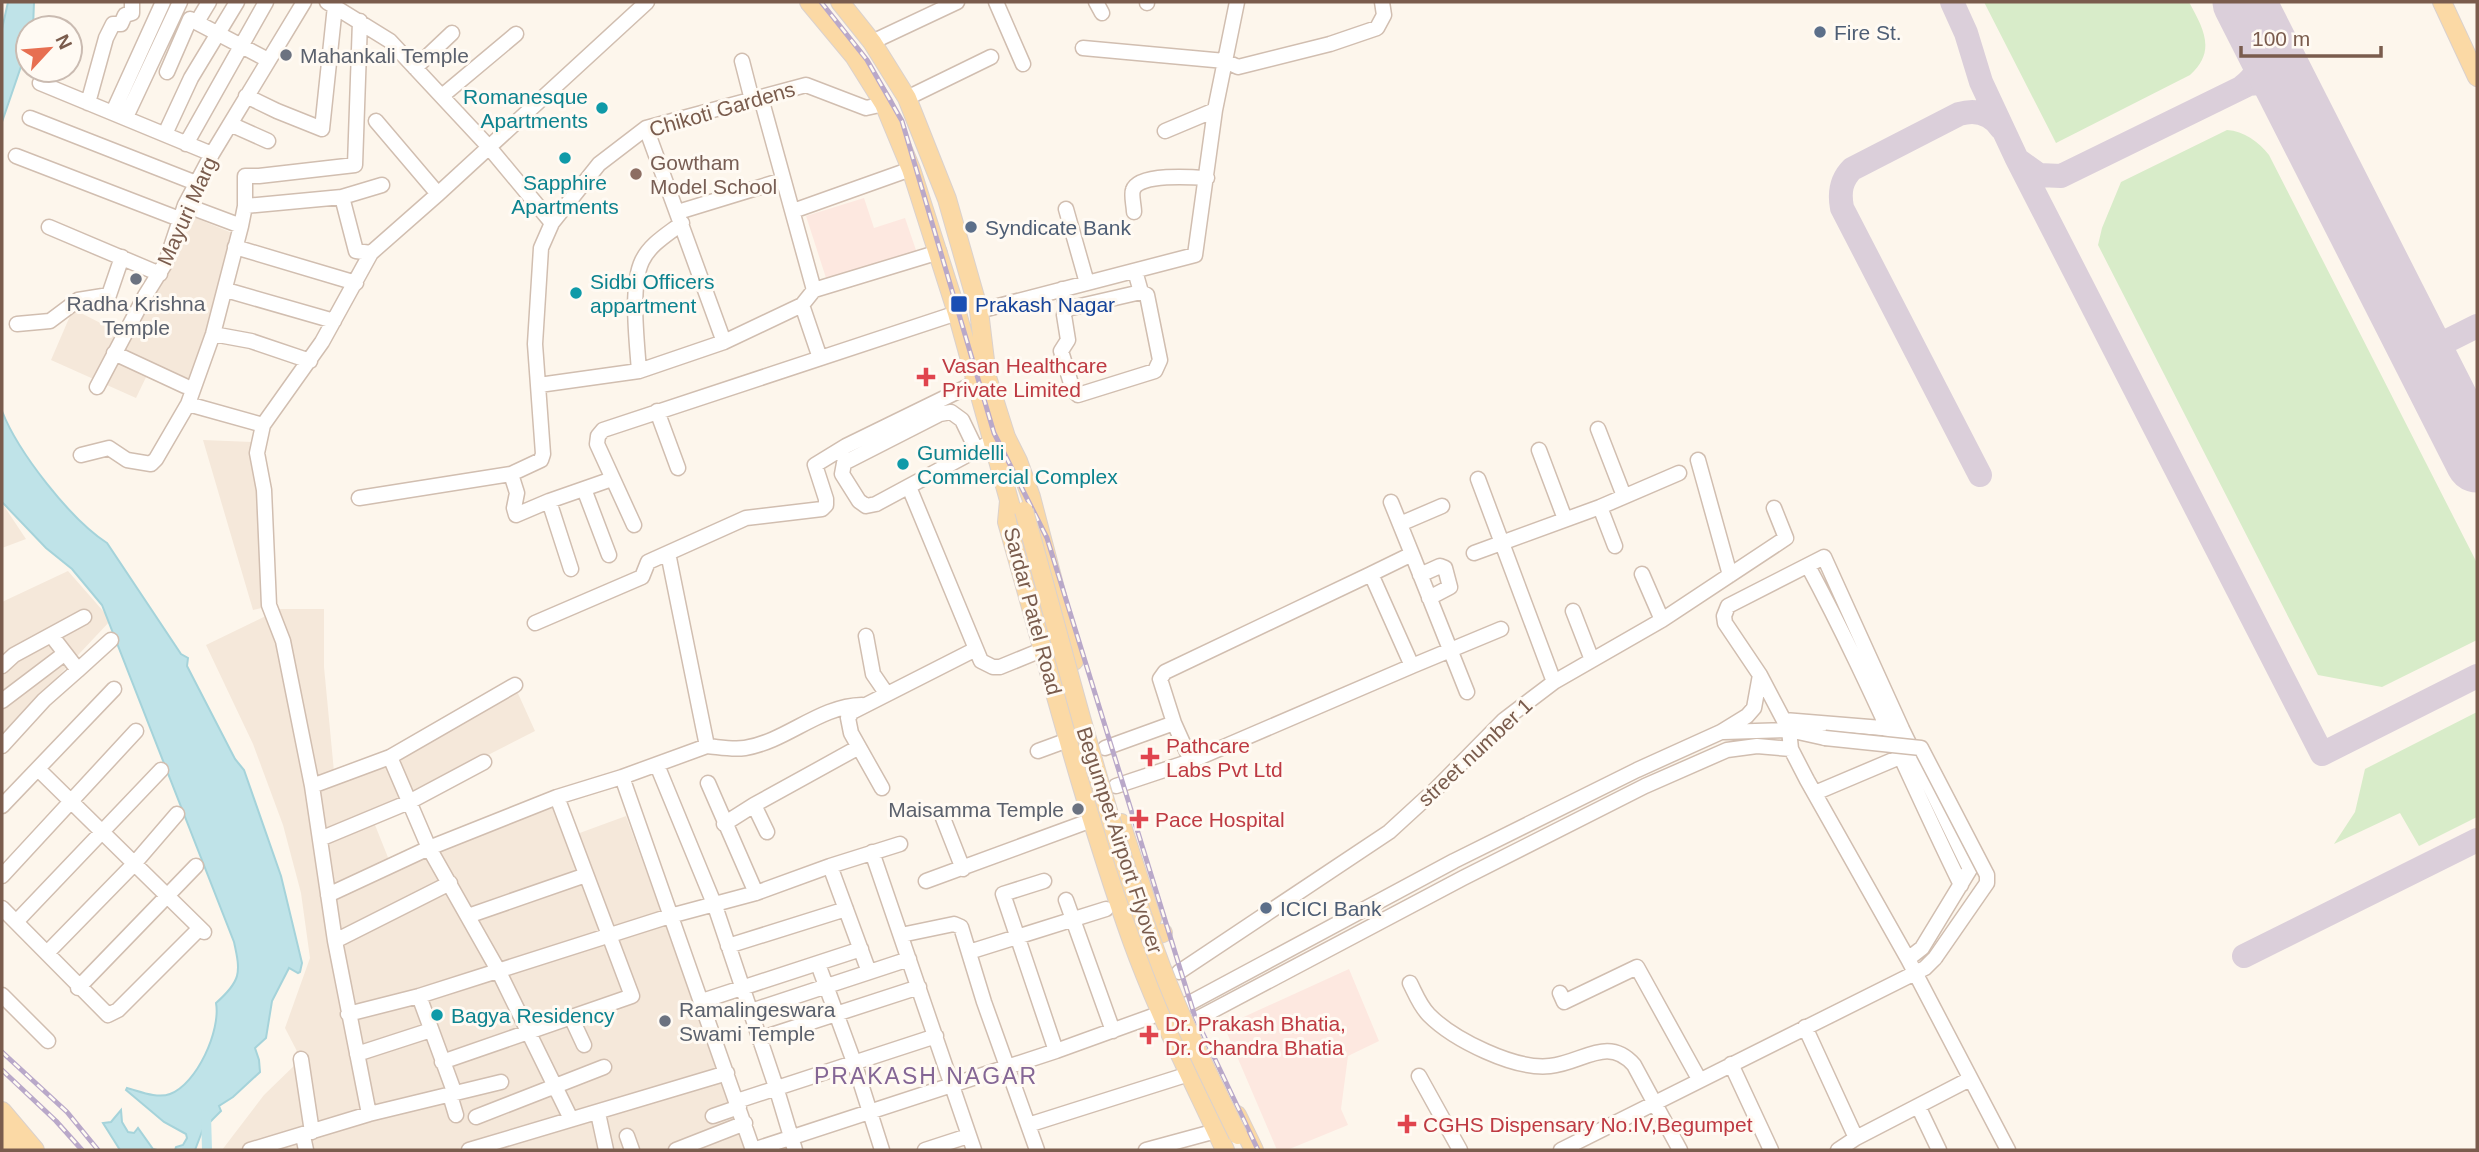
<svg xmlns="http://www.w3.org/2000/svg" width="2479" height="1152" viewBox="0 0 2479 1152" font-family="Arial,sans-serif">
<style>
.residential{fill:#f5e8da}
.commercial{fill:#fde8e0}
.green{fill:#d8ecc9}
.water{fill:#bfe3e8;stroke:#a5d3da;stroke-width:2}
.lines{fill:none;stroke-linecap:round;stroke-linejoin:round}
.canal{stroke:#bfe3e8;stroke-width:10}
.taxiway{stroke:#dbcfda;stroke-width:24}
.runway{stroke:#dbcfda;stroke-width:63}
.minor-casing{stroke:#d1beb0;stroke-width:17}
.major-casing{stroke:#dad1cd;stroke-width:20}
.minor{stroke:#fff;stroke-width:14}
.major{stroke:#fbd9a5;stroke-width:18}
.rail-casing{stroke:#b9a8c9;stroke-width:5}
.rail{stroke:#fffaf3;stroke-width:2.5;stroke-dasharray:8;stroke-linecap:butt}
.minor-bridge-casing{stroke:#d1beb0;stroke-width:17;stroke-linecap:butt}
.major-bridge-casing{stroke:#dad1cd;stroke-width:20;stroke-linecap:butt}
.minor-bridge{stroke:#fff;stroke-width:14}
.major-bridge{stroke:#fbd9a5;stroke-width:18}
.service-dot{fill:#5c6f8a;stroke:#fffaf3;stroke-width:2.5}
.worship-dot{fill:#6b7280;stroke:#fffaf3;stroke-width:2.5}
.culture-dot{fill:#0f9aa8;stroke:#fffaf3;stroke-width:2.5}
.education-dot{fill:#8d6e63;stroke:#fffaf3;stroke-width:2.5}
.transit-dot{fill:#1a4fb4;stroke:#fffaf3;stroke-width:2.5}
.health-dot{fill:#e0444e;stroke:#fffaf3;stroke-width:2.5}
.labels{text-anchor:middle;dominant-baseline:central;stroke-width:6;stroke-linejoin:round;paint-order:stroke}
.service-label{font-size:21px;fill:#4e5e75;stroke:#fffaf3;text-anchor:start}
.worship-label{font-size:21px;fill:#5b616d;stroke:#fffaf3;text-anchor:start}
.culture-label{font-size:21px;fill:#0d838f;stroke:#fffaf3;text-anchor:start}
.street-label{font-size:21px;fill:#7a5c4d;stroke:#fffaf3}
.education-label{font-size:21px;fill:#785e54;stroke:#fffaf3;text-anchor:start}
.transit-label{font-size:21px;fill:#164399;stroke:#fffaf3;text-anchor:start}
.health-label{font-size:21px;fill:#be3a42;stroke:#fffaf3;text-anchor:start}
.neighbourhood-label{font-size:23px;letter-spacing:2px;fill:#846695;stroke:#fffaf3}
</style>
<rect width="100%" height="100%" fill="#fdf6ec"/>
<!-- residential -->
<path class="residential" d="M 186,214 L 237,235 L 205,350 L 185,390 L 149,371 L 136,398 L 51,360 L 73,309 L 124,335 Z
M 203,440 L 252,442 L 266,607 L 253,610 Z
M 2,503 L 26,539 L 2,548 Z
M 68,571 L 111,620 L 2,736 L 2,602 Z
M 280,609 L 324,609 L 324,667 L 335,782 L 516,689 L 535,731 L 371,815 L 393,870 L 553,804 L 566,838 L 626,816 L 719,1071 L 455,1150 L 222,1150 L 264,1095 L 301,1059 L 285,1028 L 310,958 L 301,893 L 283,825 L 253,744 L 206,645 Z
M 727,1077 L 751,1150 L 478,1150 Z"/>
<!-- commercial -->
<path class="commercial" d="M 864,198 L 874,228 L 905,218 L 917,253 L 827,281 L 806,216 Z
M 1349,969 L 1379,1041 L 1348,1056 L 1341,1109 L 1348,1125 L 1287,1150 L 1277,1150 L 1224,1026 Z"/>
<!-- green -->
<path class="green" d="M 1984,2 L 2189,2 C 2203,28 2217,51 2190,75 L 2056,143 Z
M 2227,130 C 2244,131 2259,142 2269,155 L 2477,563 L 2477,640 L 2382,687 L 2318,675 L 2098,245 L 2102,228 L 2121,182 Z
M 2477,712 L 2477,817 L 2419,846 L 2400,813 L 2334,844 L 2355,812 L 2365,769 Z"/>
<!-- water -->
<path class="water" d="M 8,2 L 34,2 L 33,28 L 28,28 L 28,46 L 2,122 L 2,29 Z
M 2,411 C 18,452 70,519 107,543 L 181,654 L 188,658 L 187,666 L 235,759 L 244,770 L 281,876 L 302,963 L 300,972 L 298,973 L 289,968 L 272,1001 L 266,1038 L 255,1048 L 259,1060 L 260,1072 L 233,1097 L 219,1106 L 221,1111 L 203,1129 L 195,1150 L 175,1150 L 176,1147 L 183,1145 L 187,1138 L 186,1134 L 164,1122 L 126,1090 L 127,1088 C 139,1091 157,1099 170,1094 C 197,1084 221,1030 216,1003 C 241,981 241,973 234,942 L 102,605 L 72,569 L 46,548 L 2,502 Z
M 121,1110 L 122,1122 L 128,1132 L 134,1133 L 138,1128 L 153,1149 L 157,1150 L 120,1150 L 103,1123 L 111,1122 Z"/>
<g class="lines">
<!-- canal -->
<path class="canal" d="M 206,1115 L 207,1150"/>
<!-- taxiway -->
<path class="taxiway" d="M 1952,2 L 1966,33 L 1981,82 L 2016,157 L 2322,754 L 2477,676
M 2242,87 C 2259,74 2267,57 2261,36
M 2018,160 L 2039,175 L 2061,176 L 2249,84 C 2268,81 2281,87 2294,101
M 2423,353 L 2477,326
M 1980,475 L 1842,208 C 1839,192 1841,180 1852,169 L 1959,114 C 1976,109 1991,113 2001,128
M 2244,956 L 2477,840"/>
<!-- runway -->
<path class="runway" d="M 2244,2 L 2477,461"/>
<!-- minor casing -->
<g class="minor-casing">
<path id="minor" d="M 327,2 L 390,41 L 488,146 L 552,223
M 996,2 L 1023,64
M 1096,2 L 1102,13
M 1147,2 L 1147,3
M 197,22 L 209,2
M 872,42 L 957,2
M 1083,48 L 1225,61 L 1238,67 L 1330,44 L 1377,28 L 1384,15 L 1382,2
M 742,61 L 752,100
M 415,68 L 452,33
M 167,72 L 190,19 L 268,60
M 40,83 L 212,154
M 246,96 L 277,111 L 322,129 L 335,6
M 442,96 L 516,34
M 761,98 L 814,290 L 802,305 L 820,358
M 907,98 L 991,57
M 88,103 L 106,38 L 113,24 L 121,24 L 125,15 L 132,13 L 132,2
M 113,112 L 163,2
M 126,117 L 180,2
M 30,118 L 196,183
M 376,121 L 438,194
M 230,124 L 268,141
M 646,128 L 724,342
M 1165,131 L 1215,110
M 165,134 L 191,78 L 237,2
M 186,144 L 266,2
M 16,156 L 182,220
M 342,197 L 382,185
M 185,205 L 241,226
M 245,206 L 342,197 L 356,251 L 371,253
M 1066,209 L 1087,283
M 793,211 L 911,169
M 678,212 L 783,180
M 1134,212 C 1134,206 1131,195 1133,190 C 1138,173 1193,177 1207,178
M 49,227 L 160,274
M 235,247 L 356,283
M 1062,289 L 1067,309 L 1064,315 L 1068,340 L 1061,351 L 1073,390 L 1078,395 L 1155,371 L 1160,360 L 1147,295 L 1141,292 L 1135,271
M 226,290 L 334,321
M 814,290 L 939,252
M 1067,309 L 1141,292
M 979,311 L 1195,255 L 1215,110 L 1237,2
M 17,324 L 50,321 L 78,300 L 109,295 L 122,257
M 213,334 L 251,341 L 310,361
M 114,353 L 185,386
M 639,371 C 637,342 630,286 642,261 C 650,244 668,234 682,223
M 539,385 L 639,371 L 724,342 L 802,305
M 97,387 L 145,296 L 166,262 L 185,205 L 212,154 L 304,2
M 188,404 L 263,425 L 322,342 L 371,253 L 438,194 L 647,2
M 657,411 L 678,468
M 263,425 L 257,453 L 264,490 L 269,605 L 283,641 L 312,786 L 335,941 L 369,1114
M 1598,429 L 1624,496
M 976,449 L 962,420 L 951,412 L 940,414 L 844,463 L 842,474 L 859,501 L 866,506 L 876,504 L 993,441
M 1539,450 L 1565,519
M 81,455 L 109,448 L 127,460 L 151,464 L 156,459 L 188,404 L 213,334 L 241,226 L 245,206 L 245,176 L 259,176 L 355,165 L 360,21
M 1698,460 L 1730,575
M 511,474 L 517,493 L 514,508 L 516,515 L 549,501 L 612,479
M 1478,479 L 1554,682
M 909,487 L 981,661 L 993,667 L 1000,667 L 1044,649
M 584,489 L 609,555
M 359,498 L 511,474 L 541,460 L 543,454 L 535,344 L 541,248 L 552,223 L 599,164 L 646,128 L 806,85 L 866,108 L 884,104
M 549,501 L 571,569
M 1600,507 L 1615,546
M 1400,524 L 1442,506
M 634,525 L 597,444 L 598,436 L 603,430 L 957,313
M 668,553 L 707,746 C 719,747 732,750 745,748 C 787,741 819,706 862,705
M 1474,553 L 1600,507 L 1679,473
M 1412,554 L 1467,692
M 1808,566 C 1864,670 1909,779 1961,885
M 1371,574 L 1412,554 L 1391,502
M 1642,574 L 1662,620
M 1420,575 L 1440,566 L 1445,568 L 1450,587 L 1429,598
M 1573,611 L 1592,660
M 535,623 L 642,577 L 648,562 L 746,518 L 822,509 L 826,505 L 826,499 L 815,465 L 846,446 L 975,383
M 51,635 L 78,670 L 111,640
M 866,636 L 873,674 L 886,693
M 2,666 L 14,655 L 84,617
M 1412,666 L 1501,629
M 2,701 L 64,654
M 1784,720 L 1894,729
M 1174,723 L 1160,679 L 1165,672 L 1371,574 L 1412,666 L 1191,761
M 1723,732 L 1789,730 L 1825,738
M 2,746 L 44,700 L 78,670
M 1105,748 L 1174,723 L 1191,761 L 1116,786
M 1038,751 L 1068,740
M 390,757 L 429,848 L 498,970 L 571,1119
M 657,765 L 715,906 L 776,1087 L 795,1150
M 38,769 L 204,932
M 622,777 L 753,1150
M 708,783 L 756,893
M 312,786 L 390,757 L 515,685
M 882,788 L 851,733 L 848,718 L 852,712 L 976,649
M 1815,793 L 1900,757 L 1903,749
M 754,805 L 859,747
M 2,806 L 114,689
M 943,818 L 963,869
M 724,824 L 754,805 L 767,832
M 320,839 L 409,802 L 484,762
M 872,852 L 974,1150
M 830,866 L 869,972
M 2,876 L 136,731
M 926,881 L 1092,820
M 1044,881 L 1003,894 L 1056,1051
M 328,895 L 429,848 L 557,797 L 622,777 L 707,746
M 1066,900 L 1113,1031
M 2,908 L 108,1015 L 118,1010 L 200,928
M 468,916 L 586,875
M 16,922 L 161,770
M 901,935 L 954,924 L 961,927 L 984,1002 L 1037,1150
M 335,941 L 450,883
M 728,946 L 846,909
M 969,952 L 1106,909
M 47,953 L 134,864 L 177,814
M 1908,959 L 1922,948 L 1970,869 L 1902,729 L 1824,557 L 1728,606 L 1724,616 L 1725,623 L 1760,675 L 1789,730 L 1791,749 L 1807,780 L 1908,959 L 2008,1150
M 818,964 L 854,1062 L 882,1150
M 1179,972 L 1389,832 L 1437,788 L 1504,720 L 1554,682 L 1662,620 L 1786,538 L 1774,508
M 1410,983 C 1416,995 1420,1006 1429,1015 C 1454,1040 1515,1070 1550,1066 C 1582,1063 1608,1035 1634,1065 L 1680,1150
M 78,988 L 196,866
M 1560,993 L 1564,1002 L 1637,967 L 1699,1079
M 2,995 L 48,1041
M 419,996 L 455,1094
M 702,1001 L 861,949
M 1186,1005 L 1454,861 L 1637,770 L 1721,732 L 1747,716 L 1754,708 L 1760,675
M 751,1011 L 909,959
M 348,1014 L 419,996 L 670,916 L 756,893 L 830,866 L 900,844
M 571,1017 L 584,1045
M 1193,1021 L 1463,878 L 1645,786 L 1727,750 L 1757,746 L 1791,749
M 1805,1027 L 1856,1138
M 759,1039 L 919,987
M 357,1054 L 431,1030
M 301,1059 L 312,1132
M 442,1062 L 632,996 L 557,797
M 1731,1064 L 1771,1150
M 1419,1076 L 1460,1150
M 450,1095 L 456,1115
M 737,1101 L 936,1036
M 1918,1106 L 1939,1150
M 598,1113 L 606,1150
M 713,1116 L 739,1107
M 476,1117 L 604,1067
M 1028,1125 L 1189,1074
M 303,1136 L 306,1150
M 627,1136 L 632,1150
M 250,1150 L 369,1114 L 501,1082
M 469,1150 L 727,1073
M 676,1150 L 745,1123
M 753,1150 L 1056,1051 L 1161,1013
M 925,1150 L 968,1136
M 1146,1150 L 1216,1131
M 1561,1150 L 1925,968 L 1935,958
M 1838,1150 L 1856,1138 L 1970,1079"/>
</g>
<!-- major casing -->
<g class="major-casing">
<path id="major" d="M 809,2 L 854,56 L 884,104 L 911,169 L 957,313 L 1012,511
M 840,2 L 872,42 L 907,98 L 947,199 L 979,311 L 987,377 L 1006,437 L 1018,461 L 1031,497 L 1074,661
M 2442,2 L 2477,77
M 1009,501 L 1007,522 C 1047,662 1083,803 1132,941 C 1158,1013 1193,1081 1225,1150
M 1121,823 L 1152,919
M 1136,941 L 1163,933
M 2,1111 L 35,1150
M 1237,1115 L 1254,1150
M 2,1135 L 15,1150"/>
</g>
<!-- minor -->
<use href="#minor" class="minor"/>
<!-- major -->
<use href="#major" class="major"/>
<!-- rail casing -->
<g class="rail-casing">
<path id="rail" d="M 821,2 L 867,60 L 902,121 L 994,433 L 1047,538 L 1195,1017 L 1258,1150
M 2,1052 L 67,1112 L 98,1150
M 2,1070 L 56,1121 L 82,1150"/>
</g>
<!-- rail -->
<use href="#rail" class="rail"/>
<!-- minor-bridge casing -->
<g class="minor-bridge-casing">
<path id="minor-bridge" d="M 1825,738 L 1921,748 L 1987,875 L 1987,883 L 1935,958"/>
</g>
<!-- major-bridge casing -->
<g class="major-bridge-casing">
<path id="major-bridge" d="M 1024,511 C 1066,658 1101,807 1155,950 C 1178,1014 1208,1074 1238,1135"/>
</g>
<!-- minor-bridge -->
<use href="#minor-bridge" class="minor-bridge"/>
<!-- major-bridge -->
<use href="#major-bridge" class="major-bridge"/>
</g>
<!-- markers -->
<g class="service-dot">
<circle cx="1820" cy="32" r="7"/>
<circle cx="971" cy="227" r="7"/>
<circle cx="1266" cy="908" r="7"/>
</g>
<g class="worship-dot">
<circle cx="286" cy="55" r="7"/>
<circle cx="136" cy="279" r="7"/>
<circle cx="1078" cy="809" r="7"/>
<circle cx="665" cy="1021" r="7"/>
</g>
<g class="culture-dot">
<circle cx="602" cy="108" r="7"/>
<circle cx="565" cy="158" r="7"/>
<circle cx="576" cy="293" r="7"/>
<circle cx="903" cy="464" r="7"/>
<circle cx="437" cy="1015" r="7"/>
</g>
<circle class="education-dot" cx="636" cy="174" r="7"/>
<rect class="transit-dot" x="950" y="295" width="18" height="18" rx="3.5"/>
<g class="health-dot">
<path d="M922.5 366.5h7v7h7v7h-7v7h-7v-7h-7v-7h7z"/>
<path d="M1146.5 746.5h7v7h7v7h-7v7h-7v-7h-7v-7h7z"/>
<path d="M1135.5 808.5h7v7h7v7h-7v7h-7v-7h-7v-7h7z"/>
<path d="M1145.5 1024.5h7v7h7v7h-7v7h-7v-7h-7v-7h7z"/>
<path d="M1403.5 1113.5h7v7h7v7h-7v7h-7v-7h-7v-7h7z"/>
</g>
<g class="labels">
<!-- service labels -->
<g class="service-label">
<text x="1834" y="32">Fire St.</text>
<text x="985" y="227">Syndicate Bank</text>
<text x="1280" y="908">ICICI Bank</text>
</g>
<!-- worship labels -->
<g class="worship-label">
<text x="300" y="55">Mahankali Temple</text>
<text x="136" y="303" text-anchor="middle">Radha Krishna<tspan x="136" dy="24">Temple</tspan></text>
<text x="1064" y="809" text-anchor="end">Maisamma Temple</text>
<text x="679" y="1009">Ramalingeswara<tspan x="679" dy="24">Swami Temple</tspan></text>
</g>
<!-- culture labels -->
<g class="culture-label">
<text x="588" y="96" text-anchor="end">Romanesque<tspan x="588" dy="24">Apartments</tspan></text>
<text x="565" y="182" text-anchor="middle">Sapphire<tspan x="565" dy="24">Apartments</tspan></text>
<text x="590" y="281">Sidbi Officers<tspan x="590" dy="24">appartment</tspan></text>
<text x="917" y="452">Gumidelli<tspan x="917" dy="24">Commercial Complex</tspan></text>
<text x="451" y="1015">Bagya Residency</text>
</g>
<!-- street labels -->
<g class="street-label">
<text transform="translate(722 109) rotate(-16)">Chikoti Gardens</text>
<text transform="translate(187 211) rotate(-66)">Mayuri Marg</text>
<text transform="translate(1033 611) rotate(75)">Sardar Patel Road</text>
<text transform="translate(1475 752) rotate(-43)">street number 1</text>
<text transform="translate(1120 840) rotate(72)">Begumpet Airport Flyover</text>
</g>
<!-- education labels -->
<g class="education-label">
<text x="650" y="162">Gowtham<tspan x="650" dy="24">Model School</tspan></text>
</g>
<!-- transit labels -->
<g class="transit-label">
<text x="975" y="304">Prakash Nagar</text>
</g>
<!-- health labels -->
<g class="health-label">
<text x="942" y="365">Vasan Healthcare<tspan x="942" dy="24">Private Limited</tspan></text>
<text x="1166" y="745">Pathcare<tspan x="1166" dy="24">Labs Pvt Ltd</tspan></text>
<text x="1155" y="819">Pace Hospital</text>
<text x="1165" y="1023">Dr. Prakash Bhatia,<tspan x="1165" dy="24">Dr. Chandra Bhatia</tspan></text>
<text x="1423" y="1124">CGHS Dispensary No.IV,Begumpet</text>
</g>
<!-- neighbourhood labels -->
<g class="neighbourhood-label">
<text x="926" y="1076">PRAKASH NAGAR</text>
</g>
</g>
<!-- border -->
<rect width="2479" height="1152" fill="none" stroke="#7a5c4d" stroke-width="7"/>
<!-- north arrow -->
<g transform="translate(49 49) rotate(64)"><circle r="33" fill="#fffaf3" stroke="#cabbb1" stroke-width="2"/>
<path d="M0-5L12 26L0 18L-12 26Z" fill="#e76f51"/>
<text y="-10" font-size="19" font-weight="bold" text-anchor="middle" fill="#7a5c4d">N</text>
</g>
<!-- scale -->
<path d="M2241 46v10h140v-10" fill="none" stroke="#7a5c4d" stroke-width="3.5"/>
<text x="2252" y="46" font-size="21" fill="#7a5c4d" stroke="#fffaf3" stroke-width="5" paint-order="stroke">100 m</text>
</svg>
